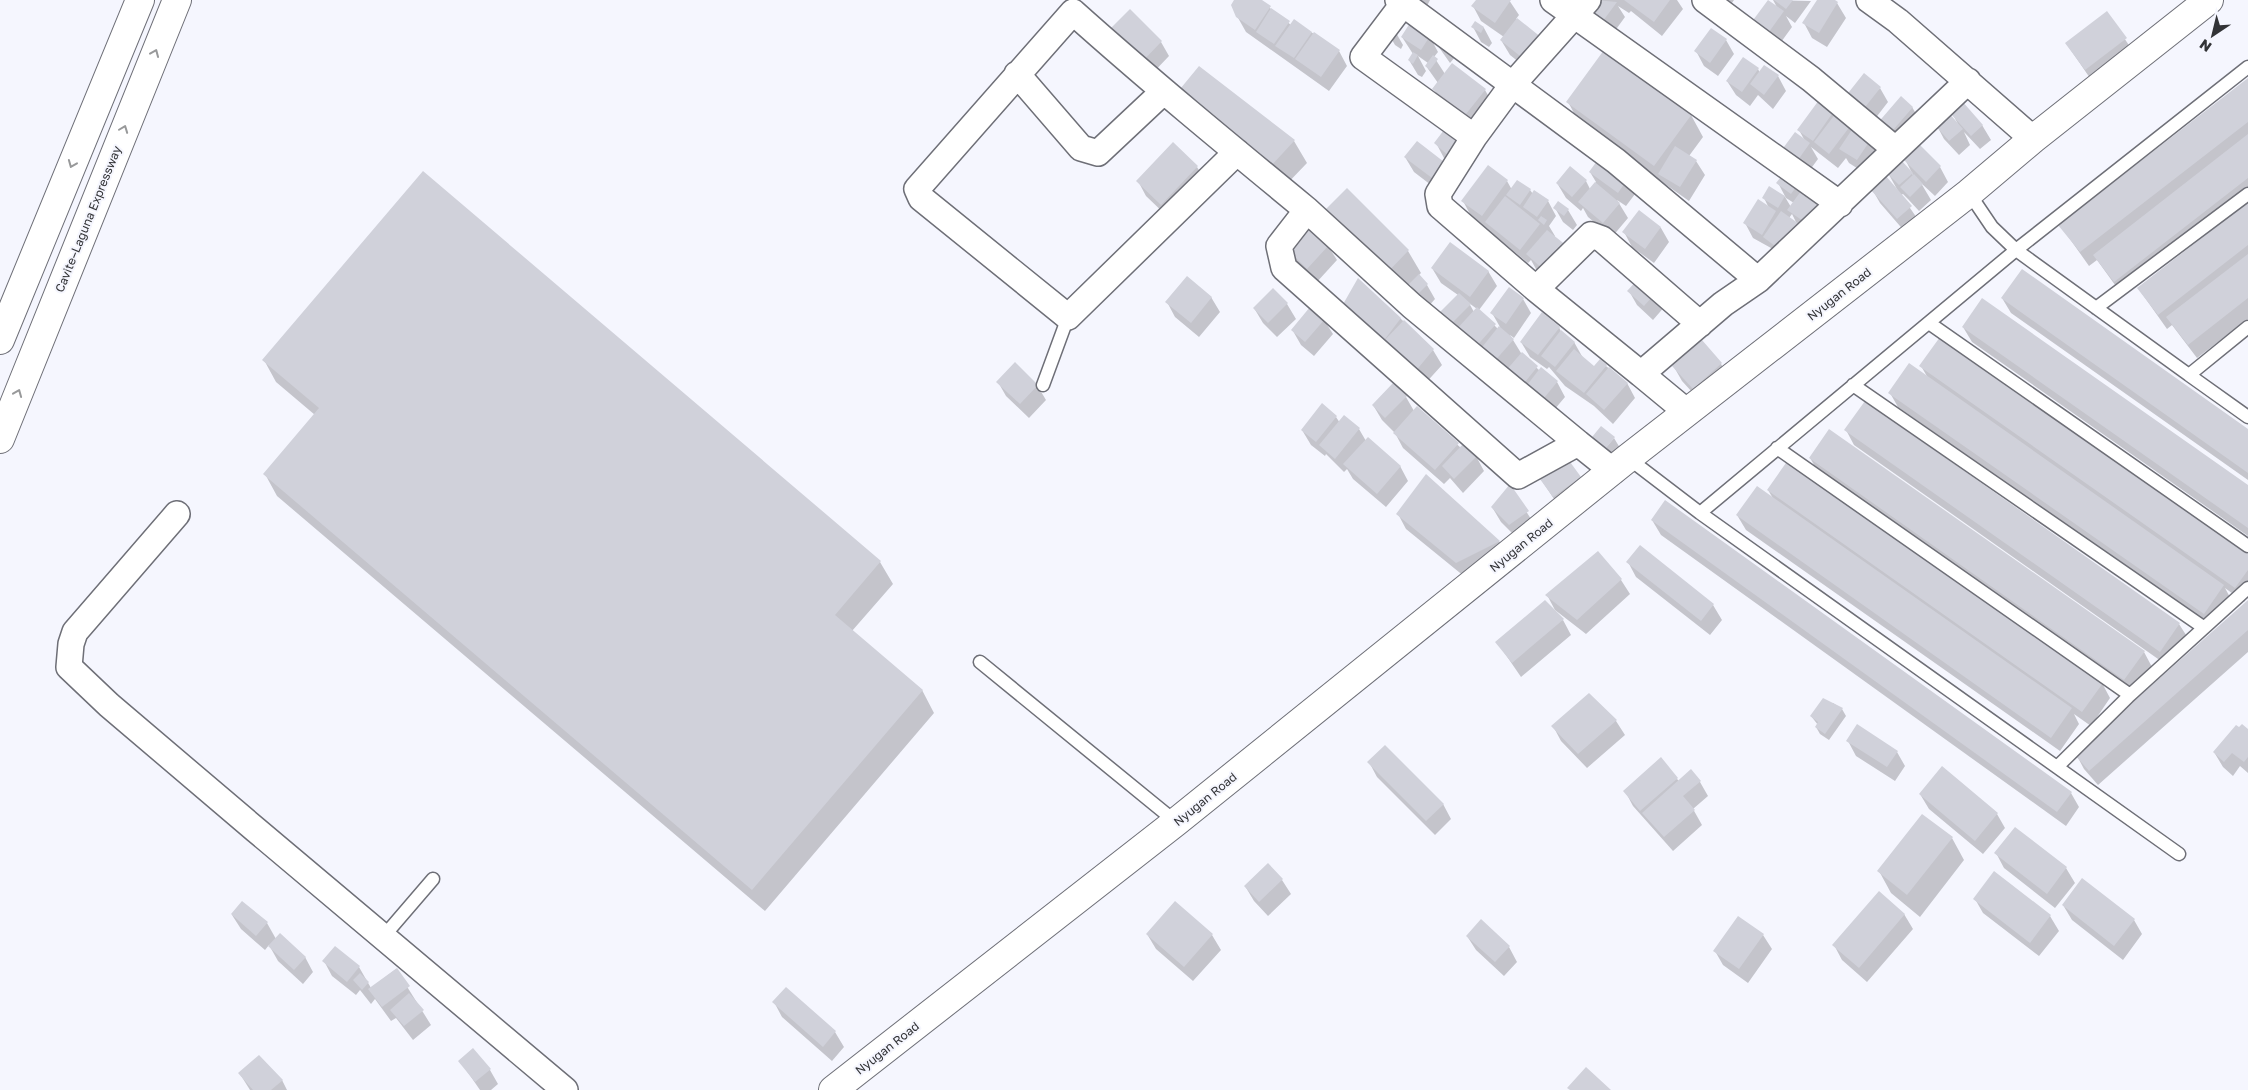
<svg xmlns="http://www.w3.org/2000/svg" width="2248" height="1090" viewBox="0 0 2248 1090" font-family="'Golos Text',sans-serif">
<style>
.shadow{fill:#0003;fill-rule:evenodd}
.building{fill:#d0d1da}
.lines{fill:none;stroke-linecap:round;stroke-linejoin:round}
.service-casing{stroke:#6e6f77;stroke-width:15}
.minor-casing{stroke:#6e6f77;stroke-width:28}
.secondary-casing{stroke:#6e6f77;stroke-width:30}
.motorway-casing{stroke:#6e6f77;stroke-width:30}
.service{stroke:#fff;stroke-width:12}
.minor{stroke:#fff;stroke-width:25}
.secondary{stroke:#fff;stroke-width:28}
.motorway{stroke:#fff;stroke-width:28}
.oneway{stroke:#98999a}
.labels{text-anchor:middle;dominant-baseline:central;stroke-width:4;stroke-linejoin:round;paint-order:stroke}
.street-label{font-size:12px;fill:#323336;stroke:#f5f6fe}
</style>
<rect width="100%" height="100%" fill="#f5f6fe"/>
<!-- shadow -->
<path class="shadow" d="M 1235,0 L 1260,0 L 1291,25 L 1311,32 L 1339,51 L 1347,66 L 1329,91 L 1246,32 L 1237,16 Z
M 1411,0 L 1430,0 L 1426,8 Z
M 1477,0 L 1509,0 L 1519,15 L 1516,19 L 1541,39 L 1534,74 L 1510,55 L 1501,40 L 1504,37 L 1481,21 L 1473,6 Z
M 1596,0 L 1677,0 L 1683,9 L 1662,36 L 1631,11 L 1629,13 L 1618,6 L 1625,17 L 1609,39 Z
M 1707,0 L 1734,0 L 1723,16 Z
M 1773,0 L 1811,1 L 1795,23 L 1786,16 L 1792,27 L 1773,53 L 1758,42 L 1778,9 Z
M 1819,0 L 1832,0 L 1837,3 L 1846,18 L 1827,47 L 1812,38 L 1804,23 Z
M 2107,13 L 2135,54 L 2094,84 L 2066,43 Z
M 1476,23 L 1484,28 L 1492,43 L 1489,47 L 1481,42 L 1473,27 Z
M 1387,31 L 1395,31 L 1403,45 L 1401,49 L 1395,45 Z
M 1402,37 L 1430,37 L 1438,52 L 1434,57 L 1445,74 L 1485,90 L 1493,104 L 1475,128 L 1442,104 L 1434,89 L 1438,83 L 1426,66 L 1428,63 L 1418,56 L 1426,71 L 1422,77 L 1418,75 L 1409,60 L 1413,54 Z
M 1442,40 L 1455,57 L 1450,63 L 1438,46 Z
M 1726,40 L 1734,54 L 1718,76 L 1704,66 L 1696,51 Z
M 1161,42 L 1169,56 L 1149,77 L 1117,46 Z
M 1199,68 L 1294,141 L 1307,163 L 1283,188 Z
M 1758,69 L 1760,73 L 1778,76 L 1786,91 L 1773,109 L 1758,95 L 1750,106 L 1736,95 L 1727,81 Z
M 2248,80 L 2248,199 L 2123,296 L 2097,260 L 2089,266 L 2060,225 Z
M 1880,88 L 1888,102 L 1871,124 L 1855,112 Z
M 1568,102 L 1691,115 L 1703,137 L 1689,156 L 1696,161 L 1705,175 L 1689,201 L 1580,124 Z
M 1819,102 L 1870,140 L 1878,155 L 1866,174 L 1849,163 L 1846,158 L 1838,168 L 1811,147 L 1818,159 L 1801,182 L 1809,242 L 1792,266 L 1771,248 L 1753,238 L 1745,223 L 1769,208 L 1764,198 L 1770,188 L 1785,197 L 1791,207 L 1794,203 L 1786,198 L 1778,183 L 1805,141 L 1799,130 ZM 1792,214 L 1797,224 L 1789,218 Z
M 1912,107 L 1921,122 L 1897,150 L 1877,126 Z
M 1952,113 L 1982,125 L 1991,140 L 1980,149 L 1964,132 L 1970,145 L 1959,155 L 1944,139 L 1936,124 L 1958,124 Z
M 1444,132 L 1460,171 L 1444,158 L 1436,143 Z
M 1417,142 L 1444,195 L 1414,172 L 1405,157 Z
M 1602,156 L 1638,190 L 1626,206 L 1617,200 L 1628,218 L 1612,237 L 1588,217 L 1583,208 L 1581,211 L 1566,198 L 1557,183 L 1586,181 L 1590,189 L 1596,182 L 1590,172 Z
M 1906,161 L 1940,167 L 1948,182 L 1935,196 L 1921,183 L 1931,200 L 1919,211 L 1908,199 L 1903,194 L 1901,195 L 1919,221 L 1906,233 L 1880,203 L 1872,189 L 1898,191 L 1888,173 L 1901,162 L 1913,175 Z
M 1197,167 L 1206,181 L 1170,219 L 1146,196 L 1138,181 Z
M 1507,181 L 1512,190 L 1530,190 L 1533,194 L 1548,201 L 1556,216 L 1549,226 L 1555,236 L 1554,285 L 1536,269 L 1531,260 L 1528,263 L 1471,216 L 1463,201 Z
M 1347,190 L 1408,251 L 1421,273 L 1418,276 L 1427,285 L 1435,299 L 1428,307 L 1419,299 L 1410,284 L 1397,297 Z
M 2248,203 L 2248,319 L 2197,358 L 2172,325 L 2167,329 L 2138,288 Z
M 1555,208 L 1568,210 L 1577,225 L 1573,230 L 1563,222 Z
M 1639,212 L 1661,228 L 1669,242 L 1654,263 L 1632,247 L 1624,232 Z
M 1328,246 L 1337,260 L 1316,283 L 1294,261 L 1285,247 Z
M 1432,268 L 1488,271 L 1497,286 L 1479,310 L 1498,329 L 1500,327 L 1492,313 L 1523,299 L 1531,313 L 1514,338 L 1510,335 L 1521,353 L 1540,371 L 1557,382 L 1565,397 L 1549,416 L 1448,329 L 1458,295 L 1441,283 ZM 1469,303 L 1477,309 L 1474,312 Z
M 1642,277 L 1666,305 L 1653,320 L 1637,305 L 1629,291 Z
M 1273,289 L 1287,304 L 1296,319 L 1277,337 L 1263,323 L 1254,308 Z
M 1211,297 L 1220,312 L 1199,337 L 1175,317 L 1167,302 Z
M 2002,298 L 2248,430 L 2248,480 L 2011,313 Z
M 1400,318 L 1433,350 L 1442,365 L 1423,386 L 1352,321 Z
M 1324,320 L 1333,334 L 1314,356 L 1301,345 L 1293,331 Z
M 1559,327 L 1562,334 L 1574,342 L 1583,358 L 1594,367 L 1606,366 L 1627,383 L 1635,398 L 1613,424 L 1594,406 L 1565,386 L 1549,367 L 1547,369 L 1530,357 L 1521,342 Z
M 1963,327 L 2248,486 L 2248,536 L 1972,342 Z
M 1702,342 L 1721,364 L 1730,379 L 1702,403 L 1682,381 L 1674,367 Z
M 264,360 L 880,562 L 893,584 L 852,631 L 922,690 L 934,713 L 765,911 L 277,496 L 265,474 L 315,415 L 276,382 Z
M 1921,366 L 2248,555 L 2248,596 L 2244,602 L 2225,588 L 2232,601 L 2213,628 L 1898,407 L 1890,393 L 1928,378 Z
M 998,382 L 1037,385 L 1046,400 L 1029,418 L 1006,396 Z
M 1406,397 L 1414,411 L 1417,408 L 1461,448 L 1476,456 L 1484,471 L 1463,493 L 1450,478 L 1444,484 L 1403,448 L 1395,433 L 1382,420 L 1373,405 Z
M 1336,417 L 1340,423 L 1344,417 L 1359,429 L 1366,441 L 1400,466 L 1408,481 L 1386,507 L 1353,479 L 1347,469 L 1344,472 L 1326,454 L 1325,456 L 1311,445 L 1302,430 Z
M 1846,430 L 2179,624 L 2188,638 L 2168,666 L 1854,445 Z
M 1614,438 L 1623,453 L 1598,457 Z
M 1810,458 L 2144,652 L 2152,667 L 2133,694 L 1819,473 Z
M 1538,475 L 1579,478 L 1588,492 L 1562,511 Z
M 1510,486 L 1536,527 L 1518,539 L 1501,522 L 1492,507 Z
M 1768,490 L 2102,683 L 2110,698 L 2091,726 L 2074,714 L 2079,724 L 2060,751 L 1746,530 L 1737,515 L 1774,500 Z
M 1398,514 L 1499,541 L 1507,556 L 1465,577 L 1406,529 Z
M 1652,520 L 2071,793 L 2079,807 L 2066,826 L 1661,535 Z
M 1640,547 L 1713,605 L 1722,620 L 1710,635 L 1636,577 L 1628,562 Z
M 1598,553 L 1621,580 L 1630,594 L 1586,634 L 1555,610 L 1547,595 Z
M 2248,602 L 2248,652 L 2098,785 L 2084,769 L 2076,754 Z
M 1563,620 L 1571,635 L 1521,677 L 1497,642 Z
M 1589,695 L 1616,721 L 1625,735 L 1587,768 L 1561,741 L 1553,726 Z
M 1833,703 L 1842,709 L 1846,716 L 1829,740 L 1820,734 L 1816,727 L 1818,725 L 1811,716 Z
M 2239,729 L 2248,731 L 2248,773 L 2240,766 L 2233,776 L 2223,767 L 2214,752 Z
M 1848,741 L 1897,752 L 1905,766 L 1895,781 L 1856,756 Z
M 1369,762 L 1443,804 L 1451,819 L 1435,835 L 1377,777 Z
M 1677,779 L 1679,781 L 1700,782 L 1708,796 L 1693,809 L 1702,825 L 1673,851 L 1633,806 L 1625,791 Z
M 1920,794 L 1997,814 L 2005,828 L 1983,854 L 1929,809 Z
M 2015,828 L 2066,868 L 2075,883 L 2055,908 L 2004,868 L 1996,853 Z
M 1952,838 L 1964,860 L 1920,917 L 1891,893 L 1879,871 Z
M 1994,873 L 2050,916 L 2059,931 L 2039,956 L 1983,913 L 1975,899 Z
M 1282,880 L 1291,894 L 1268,916 L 1254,901 L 1245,886 Z
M 1175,902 L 1212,935 L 1221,950 L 1193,981 L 1156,949 L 1147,934 Z
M 2063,905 L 2134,920 L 2142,934 L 2123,960 L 2072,920 Z
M 1904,914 L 1913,929 L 1867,982 L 1842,960 L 1834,945 Z
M 232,915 L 267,923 L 276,939 L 305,957 L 313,972 L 303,984 L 278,961 L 269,945 L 265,950 L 241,929 Z
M 1763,935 L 1772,949 L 1748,983 L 1723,965 L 1715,951 Z
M 1467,936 L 1509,947 L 1517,962 L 1504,976 L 1476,950 Z
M 324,961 L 359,967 L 371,988 L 396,969 L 431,1025 L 413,1040 L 396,1018 L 391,1021 L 375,999 L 371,1004 L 360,990 L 356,995 L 332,976 Z
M 786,989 L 835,1032 L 844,1047 L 832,1061 L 782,1017 L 774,1002 Z
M 460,1061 L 490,1070 L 498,1084 L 491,1090 L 480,1090 Z
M 240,1074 L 282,1080 L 287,1090 L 250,1090 Z"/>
<!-- building -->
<path class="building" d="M 1234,0 L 1262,0 L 1271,6 L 1255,30 L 1236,17 L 1231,5 Z
M 1476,0 L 1511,0 L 1495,23 L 1471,6 Z
M 1595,0 L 1617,2 L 1600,25 L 1584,14 Z
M 1624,0 L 1670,0 L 1654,22 Z
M 1768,0 L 1784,11 L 1764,39 L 1748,27 Z
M 1774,0 L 1793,0 L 1786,9 Z
M 1817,0 L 1835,0 L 1838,2 L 1819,33 L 1802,23 Z
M 1271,8 L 1290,21 L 1274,44 L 1256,32 Z
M 1130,9 L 1162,41 L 1140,64 L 1107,32 Z
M 2107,11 L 2127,38 L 2085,70 L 2065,43 Z
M 1517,18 L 1542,38 L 1525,60 L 1500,40 Z
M 1294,19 L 1312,32 L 1294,58 L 1275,46 Z
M 1475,21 L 1484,27 L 1481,33 L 1471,27 Z
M 1410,23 L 1430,36 L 1421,50 L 1401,37 Z
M 1711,28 L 1727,39 L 1710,63 L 1694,51 Z
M 1314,32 L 1340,50 L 1321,77 L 1295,59 Z
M 1604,50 L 1692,114 L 1654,166 L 1566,102 Z
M 1413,52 L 1418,55 L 1413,64 L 1408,60 Z
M 1433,55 L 1438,59 L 1430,70 L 1425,66 Z
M 1743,57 L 1759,68 L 1742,92 L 1726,81 Z
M 1452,63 L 1486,89 L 1466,114 L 1432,89 Z
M 1764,65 L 1779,75 L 1764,95 L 1750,84 Z
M 1199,66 L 1295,140 L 1270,167 L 1176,94 Z
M 1864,73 L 1881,87 L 1862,111 L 1845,97 Z
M 2248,78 L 2248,122 L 2080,252 L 2058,225 Z
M 1901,96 L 1913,107 L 1888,136 L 1876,125 Z
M 1819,100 L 1834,111 L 1813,141 L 1797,130 Z
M 1962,101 L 1983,125 L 1971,136 L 1950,113 Z
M 1948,112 L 1963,129 L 1949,141 L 1934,124 Z
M 1836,113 L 1851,125 L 1829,154 L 1814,142 Z
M 1853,128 L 1871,139 L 1857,160 L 1839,149 Z
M 1444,130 L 1462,144 L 1451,158 L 1434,143 Z
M 1795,132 L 1810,143 L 1793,167 L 1778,155 Z
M 2248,134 L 2248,178 L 2114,282 L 2093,255 Z
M 1417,141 L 1448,165 L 1436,181 L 1404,157 Z
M 1173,142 L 1198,166 L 1161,205 L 1136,181 Z
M 1920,145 L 1941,166 L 1926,182 L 1904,160 Z
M 1675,146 L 1697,160 L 1680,187 L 1658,174 Z
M 1602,154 L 1631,174 L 1618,193 L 1589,172 Z
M 1901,160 L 1913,173 L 1899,185 L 1886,172 Z
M 1488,165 L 1508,180 L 1482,216 L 1461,201 Z
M 1570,166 L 1587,180 L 1572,197 L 1556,183 Z
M 1787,169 L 1801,180 L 1791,194 L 1776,183 Z
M 423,171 L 881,561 L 835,615 L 923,690 L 752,890 L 263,474 L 319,408 L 262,360 Z
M 1914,174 L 1923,184 L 1910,197 L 1900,187 Z
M 1885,175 L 1912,206 L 1897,219 L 1870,189 Z
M 1517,180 L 1531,189 L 1520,205 L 1506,195 Z
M 1595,182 L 1620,203 L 1603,223 L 1578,202 Z
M 1807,183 L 1829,199 L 1809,225 L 1787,210 Z
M 1769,186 L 1785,196 L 1778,208 L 1762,198 Z
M 1347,188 L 1409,250 L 1384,276 L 1322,213 Z
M 1534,190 L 1549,200 L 1537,217 L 1523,207 Z
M 1505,196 L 1540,224 L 1520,250 L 1485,222 Z
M 1758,199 L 1776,211 L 1762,235 L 1743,223 Z
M 1558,201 L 1569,209 L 1564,216 L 1553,208 Z
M 2248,202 L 2248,245 L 2158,315 L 2137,288 Z
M 1639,210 L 1661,227 L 1645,249 L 1622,232 Z
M 1781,211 L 1802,226 L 1783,252 L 1763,237 Z
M 1541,216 L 1547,220 L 1544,225 L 1538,220 Z
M 1305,222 L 1329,245 L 1307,269 L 1284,246 Z
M 1547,230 L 1567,246 L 1545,271 L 1526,254 Z
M 1450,242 L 1489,271 L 1470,297 L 1431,268 Z
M 2248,254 L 2248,298 L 2188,345 L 2166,317 Z
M 2022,269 L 2248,429 L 2248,473 L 2001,298 Z
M 1419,274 L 1428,284 L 1419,293 L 1409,284 Z
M 1642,275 L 1658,290 L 1644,306 L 1627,291 Z
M 1187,276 L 1212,297 L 1191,323 L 1165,302 Z
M 1358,278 L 1401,318 L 1382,343 L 1342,306 Z
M 1509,287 L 1524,298 L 1506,324 L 1490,313 Z
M 1273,288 L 1288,303 L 1268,323 L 1253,308 Z
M 1459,293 L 1471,304 L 1450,325 L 1438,314 Z
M 1982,298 L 2248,485 L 2248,528 L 1962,327 Z
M 1310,307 L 1325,319 L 1305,342 L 1291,330 Z
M 1477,307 L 1496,324 L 1474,349 L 1455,331 Z
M 1542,312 L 1560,327 L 1538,355 L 1520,342 Z
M 1404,320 L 1434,349 L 1414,373 L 1382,343 Z
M 1499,326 L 1514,339 L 1493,363 L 1479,351 Z
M 1561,330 L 1575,342 L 1555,367 L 1541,356 Z
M 1940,337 L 2248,554 L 2248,570 L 2235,588 L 1919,366 Z
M 1702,340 L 1722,363 L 1693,389 L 1672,366 Z
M 1574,349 L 1594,366 L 1600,359 L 1607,365 L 1584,393 L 1556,371 Z
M 1522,352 L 1538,366 L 1521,387 L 1504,373 Z
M 1015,362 L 1038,385 L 1020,404 L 996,382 Z
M 1909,363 L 2224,585 L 2204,614 L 1888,393 Z
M 1541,367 L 1558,381 L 1540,403 L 1524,389 Z
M 1609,367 L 1628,383 L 1604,410 L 1586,394 Z
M 1393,383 L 1407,396 L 1385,418 L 1372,405 Z
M 1865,401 L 2180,623 L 2160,652 L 1844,430 Z
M 1322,403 L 1337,416 L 1316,442 L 1301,430 Z
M 1417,406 L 1459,443 L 1435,470 L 1393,433 Z
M 1344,415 L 1360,428 L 1335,459 L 1319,445 Z
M 1601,426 L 1615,437 L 1602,453 L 1588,442 Z
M 1829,429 L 2145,651 L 2124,680 L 1809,458 Z
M 1368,437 L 1401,466 L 1377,494 L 1343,464 Z
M 1464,443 L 1477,456 L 1454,479 L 1442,466 Z
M 1565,455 L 1581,477 L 1553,497 L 1537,475 Z
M 1788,460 L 2103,683 L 2082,712 L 1767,490 Z
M 1426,474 L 1500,541 L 1456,563 L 1396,514 Z
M 1510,484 L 1529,511 L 1509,525 L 1491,507 Z
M 1757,486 L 2072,708 L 2051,738 L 1736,515 Z
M 1665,500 L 2072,792 L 2057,812 L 1651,520 Z
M 1640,545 L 1714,604 L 1701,621 L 1626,562 Z
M 1598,551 L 1622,579 L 1577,620 L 1545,595 Z
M 1545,600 L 1564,619 L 1512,663 L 1495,642 Z
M 2248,600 L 2248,630 L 2089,771 L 2074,754 Z
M 1589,693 L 1617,720 L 1578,754 L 1551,726 Z
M 1823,698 L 1843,708 L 1825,734 L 1815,727 L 1818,722 L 1810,716 Z
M 1857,724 L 1898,751 L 1887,767 L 1846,741 Z
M 2242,724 L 2248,729 L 2248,757 L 2244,762 L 2232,753 L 2224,762 L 2213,752 L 2236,725 L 2239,727 Z
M 1385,745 L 1444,804 L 1426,821 L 1367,762 Z
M 1661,757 L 1678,778 L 1640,811 L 1623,791 Z
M 1942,766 L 1998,813 L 1975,841 L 1919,794 Z
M 1691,769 L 1701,781 L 1683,796 L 1695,810 L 1664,837 L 1642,813 Z
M 1922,814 L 1953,837 L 1907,895 L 1877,871 Z
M 2015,827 L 2067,867 L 2047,894 L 1994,853 Z
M 1268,863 L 1283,879 L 1259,902 L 1244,886 Z
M 1994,871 L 2051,915 L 2030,943 L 1973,899 Z
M 2082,878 L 2135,919 L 2114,946 L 2062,905 Z
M 1879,891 L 1905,914 L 1859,968 L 1832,945 Z
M 242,901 L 268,922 L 256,936 L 231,914 Z
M 1175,901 L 1213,934 L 1184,967 L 1146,934 Z
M 1738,916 L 1764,934 L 1739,969 L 1713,951 Z
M 1481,919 L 1510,946 L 1495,962 L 1466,936 Z
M 280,933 L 306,957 L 294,970 L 268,946 Z
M 335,946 L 360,966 L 347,982 L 322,961 Z
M 397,968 L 410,986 L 382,1007 L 368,989 Z
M 360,973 L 369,982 L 362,990 L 353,980 Z
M 786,987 L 836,1031 L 823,1047 L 772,1002 Z
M 409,993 L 424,1010 L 404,1026 L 390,1010 Z
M 473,1048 L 491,1069 L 475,1082 L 458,1061 Z
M 259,1055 L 283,1080 L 271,1090 L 253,1090 L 238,1073 Z
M 1586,1067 L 1611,1090 L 1570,1090 L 1567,1088 Z"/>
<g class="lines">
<!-- service casing -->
<g class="service-casing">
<path id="service" d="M 1969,193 L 1992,227 L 2016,250 L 2189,375 L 2248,327
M 2096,308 L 2248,194
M 1929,323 L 2248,546
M 2189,375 L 2248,417
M 1043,385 L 1068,317
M 1853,385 L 2203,627
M 1777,448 L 2130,695
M 1628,458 L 1700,513 L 2016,250 L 2248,67
M 1700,513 L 2179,854
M 980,662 L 1176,822
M 2057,767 L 2130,695 L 2248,588
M 384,936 L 433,879"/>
</g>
<!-- minor casing -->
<g class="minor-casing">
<path id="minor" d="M 1398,0 L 1616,161 L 1758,280 L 1968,81
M 1553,0 L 1840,204
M 1588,0 L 1513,84 L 1474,137 L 1438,194 L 1440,206 L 1536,289 L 1641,374 L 1723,304 L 1758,280
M 1705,0 L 1811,79 L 1895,149
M 1869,0 L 1898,21 L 2033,139
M 1403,4 L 1363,57 L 1474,137
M 1017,74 L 1081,148 L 1098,153 L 1163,92
M 1237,152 L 1068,317 L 921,198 L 917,189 L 1073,12 C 1149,80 1228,145 1307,210
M 1307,210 L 1412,306 L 1578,443 L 1518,476 L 1284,268 L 1279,246 Z
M 1536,289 L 1591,235 L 1602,239 L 1700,324
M 1641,374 L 1687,412
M 1578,443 L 1613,471
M 177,514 L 75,632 L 71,644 L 69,667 L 109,705 L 256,830 L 565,1090"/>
</g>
<!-- secondary casing -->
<g class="secondary-casing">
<path id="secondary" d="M 833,1090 L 1176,822 L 1628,458 L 1969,193 L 2033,139 L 2209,0"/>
</g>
<!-- motorway casing -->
<g class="motorway-casing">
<path id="motorway" d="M 0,340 L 140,0
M 0,439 L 177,0"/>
</g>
<!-- service -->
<use href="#service" class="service"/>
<!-- minor -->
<use href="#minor" class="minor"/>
<!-- secondary -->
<use href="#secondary" class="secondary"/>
<!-- motorway -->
<use href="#motorway" class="motorway"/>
</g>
<!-- one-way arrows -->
<defs><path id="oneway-chevron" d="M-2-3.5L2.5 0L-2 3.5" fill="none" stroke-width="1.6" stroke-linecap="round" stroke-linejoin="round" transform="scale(1.25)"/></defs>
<g class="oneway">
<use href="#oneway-chevron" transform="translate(155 53) rotate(-67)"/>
<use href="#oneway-chevron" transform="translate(124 129) rotate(-69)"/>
<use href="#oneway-chevron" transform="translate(72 164) rotate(112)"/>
<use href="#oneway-chevron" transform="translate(18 393) rotate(-68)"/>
</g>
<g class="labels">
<!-- street labels -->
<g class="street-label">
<text transform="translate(88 219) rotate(-68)">Cavite–Laguna Expressway</text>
<text transform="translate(1839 294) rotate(-38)">Nyugan Road</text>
<text transform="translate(1521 545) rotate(-39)">Nyugan Road</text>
<text transform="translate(1205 799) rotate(-39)">Nyugan Road</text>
<text transform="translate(887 1048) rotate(-38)">Nyugan Road</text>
</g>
</g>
<!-- north arrow -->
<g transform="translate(2213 35) rotate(215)" stroke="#f5f6fe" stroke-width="4" paint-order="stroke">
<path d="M0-4L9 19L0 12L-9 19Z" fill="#323336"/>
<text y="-8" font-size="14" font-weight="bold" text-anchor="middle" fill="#323336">N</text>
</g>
</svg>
